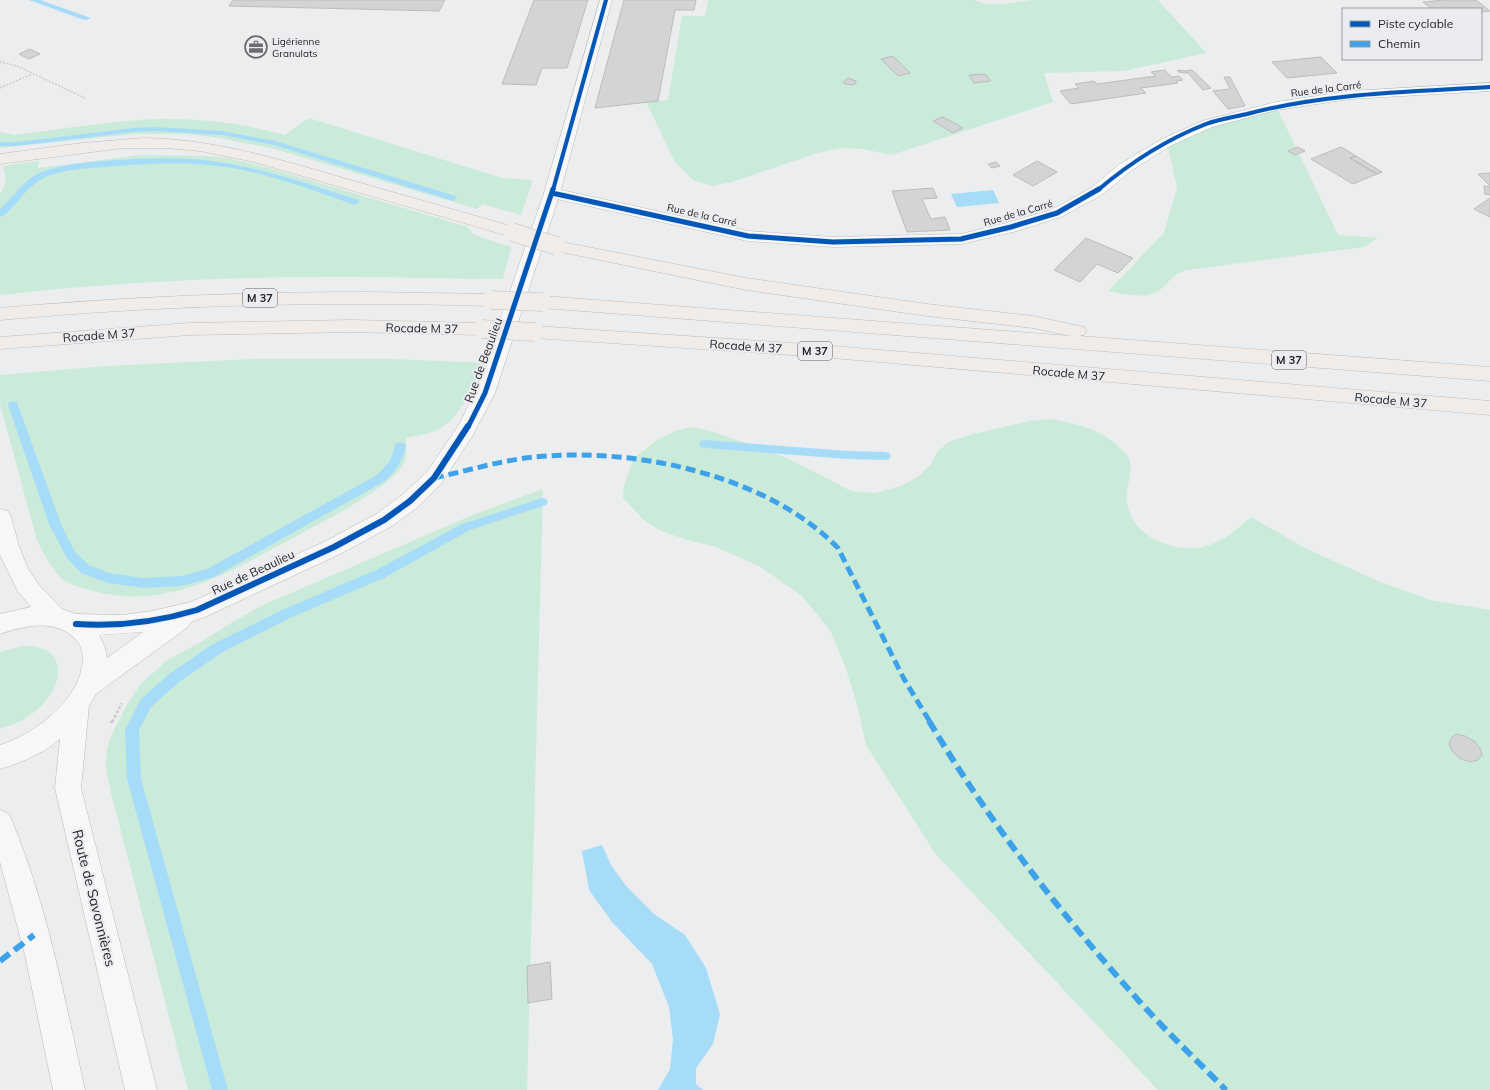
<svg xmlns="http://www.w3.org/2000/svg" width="1490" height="1090" viewBox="0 0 1490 1090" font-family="Mulish,sans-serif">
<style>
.green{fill:#caebda}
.water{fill:#a7dcf8}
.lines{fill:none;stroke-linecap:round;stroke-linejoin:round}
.stream{fill:#a7dcf8;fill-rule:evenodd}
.building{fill:#d2d4d5;stroke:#bbbcbe}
.street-casing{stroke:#b8b9bb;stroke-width:1}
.secondary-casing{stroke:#b8b9bb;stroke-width:1}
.highway-casing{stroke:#c0bcb9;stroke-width:1}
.path-far2{stroke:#cbcbcb;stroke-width:1.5;stroke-dasharray:2 1.5;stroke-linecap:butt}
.path-far1{stroke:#cbcbcb;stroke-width:2.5;stroke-dasharray:3 2;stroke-linecap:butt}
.path{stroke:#cbcbcb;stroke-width:3;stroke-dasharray:4 2.5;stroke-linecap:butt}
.street{fill:#fcfcfd;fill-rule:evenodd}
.secondary{fill:#f8f7f7;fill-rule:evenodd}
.highway{fill:#f0ece9;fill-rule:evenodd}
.highway-bridge-casing{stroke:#c0bcb9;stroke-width:19;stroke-linecap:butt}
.highway-bridge{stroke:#f0ece9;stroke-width:18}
.quiet-far1{stroke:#3ea2eb;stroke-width:5;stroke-dasharray:10 5;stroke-linecap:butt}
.quiet{stroke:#3ea2eb;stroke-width:6;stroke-dasharray:12 6;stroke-linecap:butt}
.cycleway-far2-casing{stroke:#eaecf0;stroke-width:5.5}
.cycleway-far1-casing{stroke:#eaecf0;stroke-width:7}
.cycleway-casing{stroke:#eaecf0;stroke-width:8}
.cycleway-far2{stroke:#0057b8;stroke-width:4}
.cycleway-far1{stroke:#0057b8;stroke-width:5}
.cycleway{stroke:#0057b8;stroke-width:6}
.labels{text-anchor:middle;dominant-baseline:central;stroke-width:4;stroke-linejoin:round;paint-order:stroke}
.far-poi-label{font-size:10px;fill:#252527;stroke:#eaecf0;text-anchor:start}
.far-street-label{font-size:10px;fill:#252527;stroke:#eaecf0}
.shield{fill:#eaecf0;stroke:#606163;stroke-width:1}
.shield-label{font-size:11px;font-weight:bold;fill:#252527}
.street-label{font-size:12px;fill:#252527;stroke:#eaecf0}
.near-street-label{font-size:14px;fill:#252527;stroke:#eaecf0}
</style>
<rect width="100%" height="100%" fill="#ebedef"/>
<!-- green -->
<path class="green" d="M 708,0 L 974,0 C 993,9 1015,1 1035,0 C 1075,0 1117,0 1158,0 L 1206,53 L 1123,71 L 1044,73 L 1053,102 L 891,155 L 863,149 L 841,148 L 817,153 L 732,182 L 712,186 L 693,180 L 675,162 L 646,102 L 668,100 L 682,16 L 705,16 Z
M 1276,106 L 1338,235 L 1378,238 L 1364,247 L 1186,270 C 1170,276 1173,279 1161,289 C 1148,301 1124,293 1108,291 L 1164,233 L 1177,188 L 1167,142 Z
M 309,118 L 502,178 L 533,180 L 521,215 L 482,204 L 477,209 L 275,149 L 213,137 L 185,134 L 133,134 L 0,148 L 0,132 L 15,135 C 53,130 90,124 128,121 C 181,116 234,121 285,135 Z
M 141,155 L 204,156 L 228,158 L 266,167 L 468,227 L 472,233 L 477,236 L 511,247 L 503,279 C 454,279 404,277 354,277 C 236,276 117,282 0,295 L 0,194 C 7,185 6,176 3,166 L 39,161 L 38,168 Z
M 253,359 L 394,359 L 484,363 C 474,384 462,414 442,427 C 432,434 418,435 406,438 C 406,447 408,457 403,465 C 390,487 328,519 304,532 C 240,566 173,611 97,592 C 86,589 71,586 61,578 C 50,567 44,553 37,540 L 0,404 L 0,375 L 107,366 Z
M 1051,419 C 1077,424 1101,429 1120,448 C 1123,451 1127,454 1128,457 C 1135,472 1124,488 1127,503 C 1132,536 1172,553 1203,547 C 1222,543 1237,529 1251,517 L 1305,548 L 1378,581 L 1430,600 L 1490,610 L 1490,1090 L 1158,1090 L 935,853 L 866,745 L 857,704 L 845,666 L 830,630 L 802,596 L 759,566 L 716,547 L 688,540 L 661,531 L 643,519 L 623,498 L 624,486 L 633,459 L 657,440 L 675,431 L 692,427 L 711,431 L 787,458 L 851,491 L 875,493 L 901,486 L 919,476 L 931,464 L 938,451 L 949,442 L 969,435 L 1030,421 Z
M 543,489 L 527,1090 L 188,1090 L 110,789 L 106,766 L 107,748 L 112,734 L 128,703 L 140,685 L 166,661 L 206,639 L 231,623 L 263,605 L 475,514 Z
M 22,646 C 65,644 67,679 42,705 C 31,717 16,724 0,729 L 0,652 Z"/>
<!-- water -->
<path class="water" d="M 993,190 L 999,203 L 957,207 L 951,194 Z
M 602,845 L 611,865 L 627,887 L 654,914 L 685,935 L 706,968 L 720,1014 L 713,1044 L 696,1068 L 696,1084 L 703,1090 L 658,1090 L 670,1069 L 673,1039 L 669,1007 L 652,964 L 612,922 L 589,890 L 582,851 Z"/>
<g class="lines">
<!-- stream -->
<path class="stream" d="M 29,0 L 40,0 L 91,18 L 87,20 L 84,20 Z
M 156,127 L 222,131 L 275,141 L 456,196 L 457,198 L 453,201 L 450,200 L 274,145 L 222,135 L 156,131 L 133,132 L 16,146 L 0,146 L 0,142 L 16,142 L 133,128 Z
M 167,158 C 234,158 295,179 358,200 L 359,202 L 355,205 L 352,204 C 305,188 258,169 208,165 C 178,162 147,164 117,166 C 96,168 74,168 54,174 C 38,178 28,189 18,201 C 13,206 7,215 0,217 L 0,209 C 11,199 20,186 32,177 C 57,160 136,159 167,158 Z
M 13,401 L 17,402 L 18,405 L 61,524 L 75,552 L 89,565 L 109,573 L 144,578 L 181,576 L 207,569 L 377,475 L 390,461 L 396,443 L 404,443 L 406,446 C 403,461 396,471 385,481 L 214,577 L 181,586 L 144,588 L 108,583 L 81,573 L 67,558 L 49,524 L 8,405 L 9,402 Z
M 705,440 L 848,451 L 885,452 L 889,453 L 891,456 L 889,459 L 885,460 L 848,459 L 705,448 L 701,447 L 699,444 L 701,441 Z
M 542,498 L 546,499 L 548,502 L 546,505 L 470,530 L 384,578 L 290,618 L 223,652 L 179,682 L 151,707 L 139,730 L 141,779 L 228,1090 L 212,1090 L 127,779 L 125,730 L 141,699 L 169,674 L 213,644 L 282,610 L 376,570 L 462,524 Z"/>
</g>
<!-- building -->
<path class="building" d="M 233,0 L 445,0 L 439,11 L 229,6 Z
M 534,0 L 588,0 L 567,68 L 542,68 L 536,85 L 502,84 Z
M 624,0 L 696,0 L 694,10 L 675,10 L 658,101 L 595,108 Z
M 1445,0 L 1476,0 L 1490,11 L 1481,12 L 1481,9 L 1432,9 L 1423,2 Z
M 30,49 L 40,54 L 29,59 L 19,54 Z
M 893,56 L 910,73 L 898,76 L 881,59 Z
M 1321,57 L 1337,73 L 1287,78 L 1272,62 Z
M 1165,70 L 1171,77 L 1179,76 L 1183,80 L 1176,81 L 1178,83 L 1141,88 L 1146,93 L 1071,104 L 1060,91 L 1079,88 L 1075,84 L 1094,81 L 1097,84 L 1156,76 L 1151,72 Z
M 1178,70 L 1185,71 L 1192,70 L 1211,88 L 1203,90 L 1188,73 L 1178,72 Z
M 985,74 L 991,81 L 974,83 L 969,75 Z
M 1224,77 L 1230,77 L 1245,106 L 1228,109 L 1213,91 L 1230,89 Z
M 848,78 L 856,81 L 856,83 L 853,85 L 845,84 L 843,82 Z
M 943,117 L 963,128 L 953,133 L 933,121 Z
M 1298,147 L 1305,151 L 1295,155 L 1288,151 Z
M 1341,147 L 1356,156 L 1350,158 L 1377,174 L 1353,184 L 1311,159 Z
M 1356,156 L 1382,172 L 1377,174 L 1350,158 Z
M 1037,161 L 1057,172 L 1033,186 L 1013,175 Z
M 996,162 L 1000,166 L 992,168 L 988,164 Z
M 1490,173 L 1490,186 L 1478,174 Z
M 1484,186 L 1490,187 L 1490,195 L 1485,194 Z
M 933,188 L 937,198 L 922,199 L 931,219 L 945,217 L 950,230 L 907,232 L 892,191 Z
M 1490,198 L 1490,217 L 1474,209 Z
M 1086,238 L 1133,258 L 1118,273 L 1097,264 L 1080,282 L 1054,270 Z
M 1456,734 L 1465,736 L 1474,741 L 1480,748 L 1482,755 L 1478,760 L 1470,762 L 1461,759 L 1453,752 L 1449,744 L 1451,738 Z
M 550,962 L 552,999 L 528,1003 L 527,966 Z"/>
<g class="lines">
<!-- street casing -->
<g class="street-casing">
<path id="street" d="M 1490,83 L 1490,91 L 1350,99 L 1277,110 L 1212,127 L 1172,145 L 1132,170 L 1103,194 L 1063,216 L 1017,231 L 961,244 L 833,247 L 748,241 L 552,198 L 546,196 L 544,193 L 546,190 L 552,188 L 748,231 L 833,237 L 961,234 L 1006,223 L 1051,210 L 1091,188 L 1120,164 L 1162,139 L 1202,121 L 1276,102 L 1350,91 Z"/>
</g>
<!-- secondary casing -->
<g class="secondary-casing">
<path id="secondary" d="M 600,0 L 612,0 L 560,193 L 495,393 L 473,435 L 441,484 L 418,507 L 392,526 L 342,553 L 205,617 L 191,622 L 188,627 L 96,694 L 89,706 L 81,788 L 157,1090 L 125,1090 L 55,788 L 60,739 C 43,754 22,762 0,769 L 0,745 C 30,736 70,707 80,675 C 84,661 85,646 72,636 C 51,619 24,626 0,634 L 0,614 L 31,607 L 17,590 L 0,555 L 0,509 L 8,511 L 11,517 L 19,546 L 28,569 L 39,585 L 62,609 L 76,614 L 122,615 L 152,611 L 191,602 L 326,541 L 376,514 L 402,495 L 427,472 L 458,426 L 475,393 L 544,193 ZM 143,632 L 107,658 L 105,647 L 99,635 Z
M 0,810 L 9,814 C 47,902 64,997 85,1090 L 53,1090 L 25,955 L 0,862 Z"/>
</g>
<!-- highway casing -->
<g class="highway-casing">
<path id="highway" d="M 144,138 C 212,139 275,158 340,177 C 399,194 459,211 518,228 L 520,232 L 518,236 L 512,237 L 254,162 L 200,151 L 165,148 L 123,148 L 0,164 L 0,154 L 82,143 Z
M 557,241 L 746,278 L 927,304 L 1033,316 L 1084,327 L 1086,331 L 1084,335 L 1079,336 L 1490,367 L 1490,381 L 543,308 L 537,306 L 534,302 L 537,298 L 543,296 L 1071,336 L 1033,328 L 927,316 L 746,290 L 551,250 L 549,246 L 551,242 Z
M 368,292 L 491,294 L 497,296 L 500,300 L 497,304 L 491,306 C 327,301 164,305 0,320 L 0,308 C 123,297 245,292 368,292 Z
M 352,320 L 482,323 L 488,325 L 491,329 L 488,333 L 482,335 L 352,332 L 190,335 L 0,349 L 0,337 L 190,323 Z
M 535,326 L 821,345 L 1490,401 L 1490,415 L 821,357 L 535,338 L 528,336 L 526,332 L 528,328 Z"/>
</g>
<!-- path-far2 -->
<path class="path-far2" d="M 0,62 L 17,66 L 85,98
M 0,88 L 32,74"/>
<!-- path-far1 -->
<path class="path-far1" d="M 112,722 L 122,703"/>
<!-- path -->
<path class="path" d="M 111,723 L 112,721"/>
<!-- street -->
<use href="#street" class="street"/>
<!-- secondary -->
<use href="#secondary" class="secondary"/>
<!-- highway -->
<use href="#highway" class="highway"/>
<!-- highway-bridge casing -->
<g class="highway-bridge-casing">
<path id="highway-bridge" d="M 512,232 L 557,246
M 491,300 L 543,302
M 482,329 L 535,332"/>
</g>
<!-- highway-bridge -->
<use href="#highway-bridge" class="highway-bridge"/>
<!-- quiet-far1 -->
<path class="quiet-far1" d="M 434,478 C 471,470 508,458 547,456 C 643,449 769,477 838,548 L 904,679 L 930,722"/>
<!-- quiet -->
<path class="quiet" d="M 929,721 C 989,822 1061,914 1139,1001 C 1167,1032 1197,1061 1226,1090
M 0,961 L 34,935"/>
<!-- cycleway-far2 casing -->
<g class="cycleway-far2-casing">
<path id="cycleway-far2" d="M 553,190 L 606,0
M 1098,190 C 1131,162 1165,140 1206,124 C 1219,119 1234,117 1247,114 C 1326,93 1408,92 1490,87"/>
</g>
<!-- cycleway-far1 casing -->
<g class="cycleway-far1-casing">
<path id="cycleway-far1" d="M 552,193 L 748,236 L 833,242 L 961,239 L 1011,227 L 1057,213 L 1099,189
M 468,427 L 485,393 L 553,189"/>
</g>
<!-- cycleway casing -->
<g class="cycleway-casing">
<path id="cycleway" d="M 76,624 C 118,627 157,622 197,610 L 334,547 L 384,520 L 410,501 L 434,478 L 468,426"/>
</g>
<!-- cycleway-far2 -->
<use href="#cycleway-far2" class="cycleway-far2"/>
<!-- cycleway-far1 -->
<use href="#cycleway-far1" class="cycleway-far1"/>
<!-- cycleway -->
<use href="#cycleway" class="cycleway"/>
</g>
<!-- icons -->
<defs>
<g id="office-ring" transform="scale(1.15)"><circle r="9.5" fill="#eaecf0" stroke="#6a6b6d" stroke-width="1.5"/><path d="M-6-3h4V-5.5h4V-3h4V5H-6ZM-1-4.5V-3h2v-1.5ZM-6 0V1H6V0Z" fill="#6a6b6d"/></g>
</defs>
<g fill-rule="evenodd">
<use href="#office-ring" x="256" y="47"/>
</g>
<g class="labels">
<!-- far-poi labels -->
<g class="far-poi-label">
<text x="272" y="41">Ligérienne<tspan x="272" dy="12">Granulats</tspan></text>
</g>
<!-- far-street labels -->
<g class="far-street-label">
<text transform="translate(1326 89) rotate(-7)">Rue de la Carré</text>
<text transform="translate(1018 213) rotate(-16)">Rue de la Carré</text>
<text transform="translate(702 215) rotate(13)">Rue de la Carré</text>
</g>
<!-- shield labels -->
<g class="shield">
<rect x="243" y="289" width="34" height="18" rx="3"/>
<rect x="798" y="342" width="34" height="18" rx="3"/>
<rect x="1272" y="351" width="34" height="18" rx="3"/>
</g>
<g class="shield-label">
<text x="260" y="298">M 37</text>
<text x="815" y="351">M 37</text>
<text x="1289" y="360">M 37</text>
</g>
<!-- street labels -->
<g class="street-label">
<text transform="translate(422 328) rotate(1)">Rocade M 37</text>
<text transform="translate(99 335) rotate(-4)">Rocade M 37</text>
<text transform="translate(746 346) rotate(4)">Rocade M 37</text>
<text transform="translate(483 360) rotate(-70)">Rue de Beaulieu</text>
<text transform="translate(1069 373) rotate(5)">Rocade M 37</text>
<text transform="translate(1391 400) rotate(5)">Rocade M 37</text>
<text transform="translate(253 572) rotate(-25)">Rue de Beaulieu</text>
</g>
<!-- near-street labels -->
<g class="near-street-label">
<text transform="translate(94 898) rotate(76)">Route de Savonnières</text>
</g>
</g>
<!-- legend -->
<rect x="1342" y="8" width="140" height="52" fill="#eaecf0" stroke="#9b9ca0"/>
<rect x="1350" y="21" width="20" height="6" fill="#0057b8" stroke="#9b9ca0"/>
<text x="1378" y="28" font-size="12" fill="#252527">Piste cyclable</text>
<rect x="1350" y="41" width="20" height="6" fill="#3ea2eb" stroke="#9b9ca0"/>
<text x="1378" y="48" font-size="12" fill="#252527">Chemin</text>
</svg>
